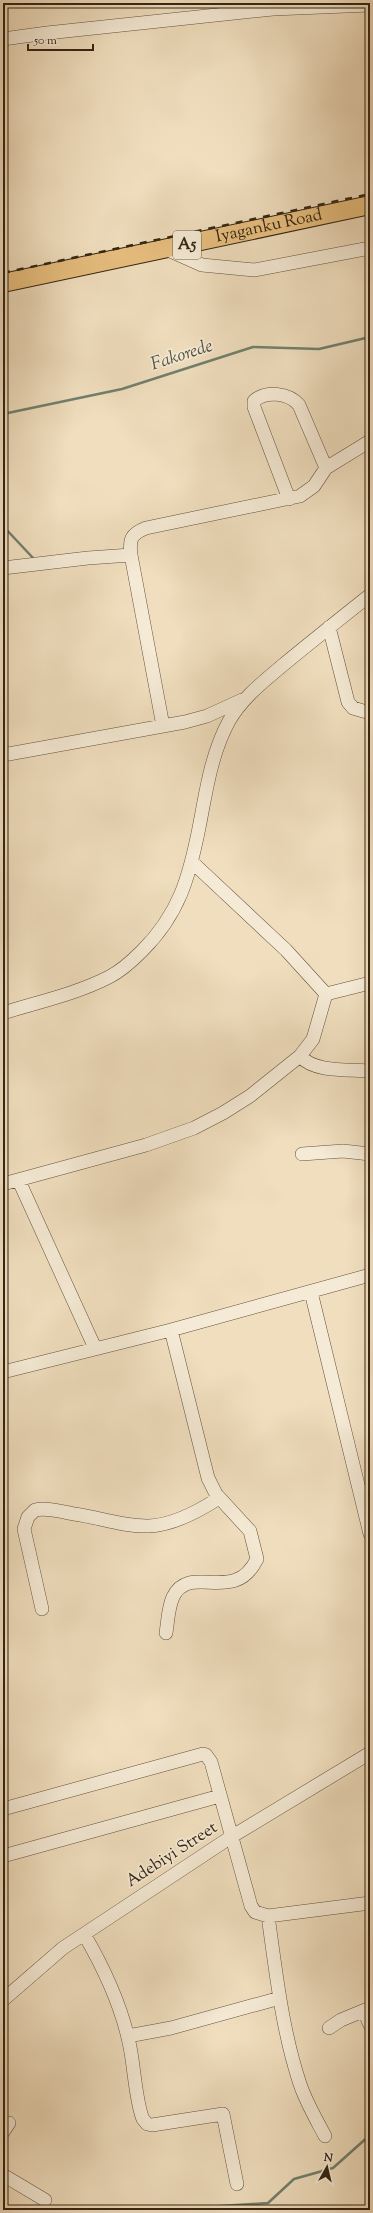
<svg xmlns="http://www.w3.org/2000/svg" width="373" height="2213" viewBox="0 0 373 2213" font-family="'Sorts Mill Goudy',serif">
<style>
.lines{fill:none;stroke-linecap:round;stroke-linejoin:round}
.stream{stroke:#71806e;stroke-width:2.5}
.minor-casing{stroke:#62523e;stroke-width:14}
.highway-casing{stroke:#332413;stroke-width:20}
.minor{stroke:#f5ead5;stroke-width:13}
.highway{stroke:#e8bf7f;stroke-width:18}
.rail{stroke:#332413;stroke-width:2.5;stroke-dasharray:7 7;stroke-linecap:butt}
.labels{text-anchor:middle;dominant-baseline:central;stroke-width:3.5;stroke-linejoin:round;paint-order:stroke}
.shield{fill:#f5ead5;stroke:#6d5f4d;stroke-width:1}
.shield-label{font-size:16px;font-weight:bold;fill:#332413}
.street-label{font-size:17px;fill:#332413;stroke:#f5ead5}
.water-label{font-size:18px;font-style:italic;fill:#525241;stroke:#f5ead5}
</style>
<rect width="100%" height="100%" fill="#f0debe"/>
<filter id="stains"><feTurbulence type="fractalNoise" baseFrequency=".005" numOctaves="4"/><feColorMatrix values="0 0 0 0 .2 0 0 0 0 .09 0 0 0 0 .02 0 0 0 .5 -.17"/></filter>
<radialGradient id="worn" r=".72"><stop offset=".6" stop-color="#630" stop-opacity="0"/><stop offset="1" stop-color="#630" stop-opacity=".3"/></radialGradient>
<g class="lines">
<!-- stream -->
<path class="stream" d="M 3,414 L 122,389 L 253,347 L 319,349 L 370,337
M 3,526 L 34,559
M 185,2210 L 189,2208 L 268,2203 L 294,2179 L 333,2168 L 370,2135"/>
<!-- minor casing -->
<g class="minor-casing">
<path id="minor" d="M 3,39 L 47,33 L 273,9 L 370,5
M 166,249 L 202,265 L 254,270 L 370,248
M 289,499 L 254,407 L 254,401 C 266,390 289,393 299,405 L 326,468
M 3,568 L 88,558 L 131,555
M 329,627 L 348,702 L 353,708 L 370,713
M 163,726 L 131,555 C 129,539 131,534 146,528 L 300,496 L 314,486 L 326,468 L 370,441
M 3,755 L 185,722 L 207,716 L 242,700
M 326,994 L 370,983
M 3,1013 C 38,1002 76,994 109,977 C 121,971 132,961 142,951 C 179,914 189,878 199,828 C 206,792 211,754 229,721 C 242,698 263,682 283,665 C 312,641 341,618 370,595
M 300,1056 C 315,1073 349,1069 370,1071
M 302,1154 L 343,1151 L 370,1154
M 19,1181 L 95,1348
M 3,1184 L 146,1145 L 194,1128 L 223,1113 L 250,1096 L 300,1056 L 313,1039 L 326,994 L 286,950 L 192,862
M 311,1292 L 370,1534
M 3,1372 L 171,1330 L 370,1275
M 42,1609 L 24,1529 L 28,1517 L 35,1510 C 47,1507 62,1512 74,1514 C 98,1517 124,1527 149,1526 C 174,1525 199,1511 219,1498
M 166,1633 C 168,1621 168,1608 173,1597 C 190,1562 234,1606 257,1559 L 250,1531 L 216,1494 L 208,1478 L 171,1330
M 3,1809 L 203,1754 L 206,1755 L 211,1762 L 251,1906 L 255,1912 L 268,1916 L 370,1903
M 3,1856 L 220,1796
M 268,1916 C 276,1972 282,2030 300,2084 C 306,2102 316,2119 325,2136
M 84,1934 C 105,1970 122,2006 130,2047 C 134,2066 136,2104 143,2119 L 147,2124 L 152,2125 L 223,2114 L 237,2184
M 3,2000 L 63,1948 L 231,1837 L 370,1753
M 364,2011 L 370,2025
M 329,2028 L 341,2020 L 370,2008
M 128,2036 L 171,2028 L 280,1998
M 3,2132 L 9,2123
M 3,2175 L 45,2200"/>
</g>
<!-- highway casing -->
<g class="highway-casing">
<g id="highway">
<path id="s1" d="M 3,283 L 370,205"/>
</g>
</g>
<!-- minor -->
<use href="#minor" class="minor"/>
<!-- highway -->
<use href="#highway" class="highway"/>
<!-- rail -->
<path class="rail" d="M 3,273 L 370,194"/>
</g>
<g class="labels">
<!-- shield labels -->
<rect class="shield" x="173" y="231" width="28" height="28" rx="3"/>
<g class="shield-label">
<text x="187" y="245">A5</text>
</g>
<!-- street labels -->
<g class="street-label">
<text stroke="none"><textPath href="#s1" startOffset="272">Iyaganku Road</textPath></text>
<text transform="translate(172 1855) rotate(-33)">Adebiyi Street</text>
</g>
<!-- water labels -->
<g class="water-label">
<text transform="translate(182 356) rotate(-18)">Fakorede</text>
</g>
</g>
<!-- margin -->
<rect width="373" height="2213" fill="none" stroke="#f0debe" stroke-width="16"/>
<rect x="4" y="4" width="365" height="2205" fill="none" stroke="#332413" stroke-width="2"/>
<rect x="8" y="8" width="357" height="2197" fill="none" stroke="#332413"/>
<!-- north arrow -->
<g transform="translate(327 2167) rotate(8)" stroke="#f5ead5" stroke-width="3" paint-order="stroke">
<path d="M0-3L7 15L0 10L-7 15Z" fill="#332413"/>
<text y="-6" font-size="11" font-weight="bold" text-anchor="middle" fill="#332413">N</text>
</g>
<!-- scale -->
<path d="M28 44v6h65v-6" fill="none" stroke="#332413" stroke-width="2"/>
<text x="34" y="44" font-size="12" fill="#332413" stroke="#f5ead5" stroke-width="3" paint-order="stroke">50 m</text>
<rect width="100%" height="100%" filter="url(#stains)"/>
<rect width="100%" height="100%" fill="url(#worn)"/>
</svg>
